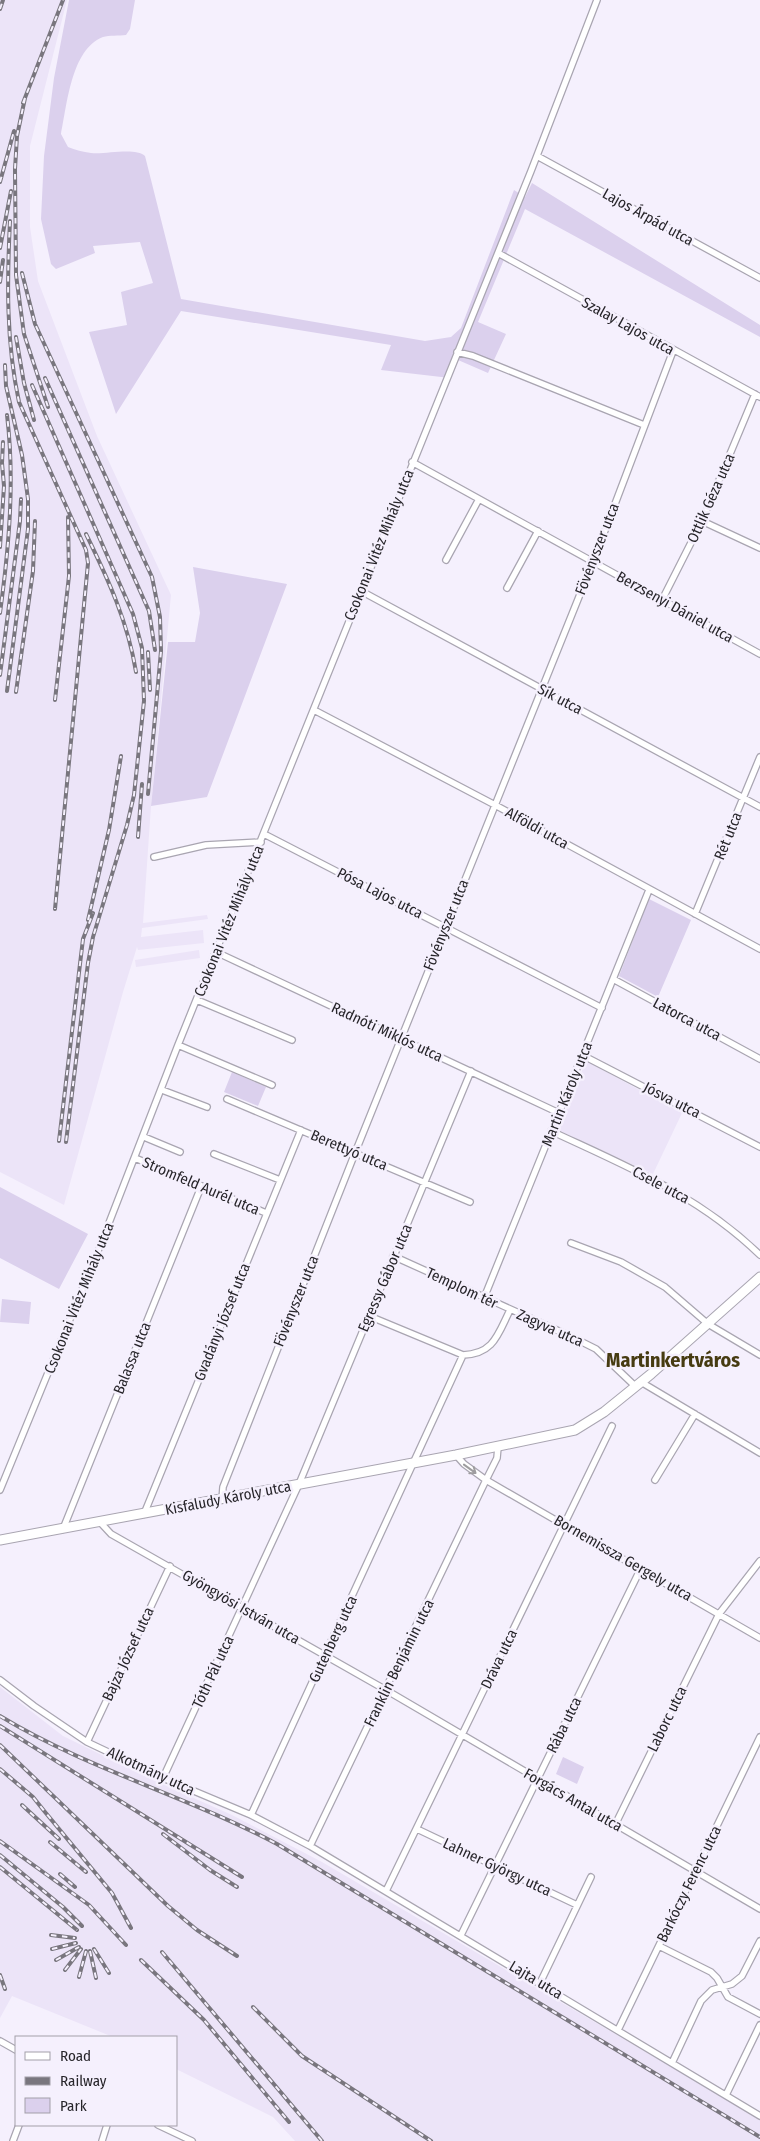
<svg xmlns="http://www.w3.org/2000/svg" width="760" height="2141" viewBox="0 0 760 2141" font-family="'Fira Sans Condensed',sans-serif">
<style>
.built{fill:#ece4f8}
.green{fill:#dbd0ed}
.lines{fill:none;stroke-linecap:round;stroke-linejoin:round}
.street-casing{stroke:#a9a5b1;stroke-width:8}
.secondary-casing{stroke:#a9a5b1;stroke-width:11}
.street{stroke:#fff;stroke-width:5.5}
.secondary{stroke:#fff;stroke-width:9}
.rail-casing{stroke:#79767e;stroke-width:4}
.rail{stroke:#f5f0fd;stroke-width:2;stroke-dasharray:5.5;stroke-linecap:butt}
.oneway{stroke:#9e9d9f}
.labels{text-anchor:middle;dominant-baseline:central;stroke-width:5;stroke-linejoin:round;paint-order:stroke}
.street-label{font-size:15px;fill:#27252a;stroke:#f5f0fd}
.district-label{font-size:20px;font-weight:bold;fill:#463b11;stroke:#f5f0fd}
</style>
<rect width="100%" height="100%" fill="#f5f0fd"/>
<!-- built -->
<path class="built" d="M 0,0 L 67,0 L 30,146 L 30,227 L 38,281 L 97,436 L 171,595 L 151,806 L 143,923 L 207,915 L 208,919 L 142,928 L 141,937 L 203,930 L 204,943 L 138,950 L 137,947 L 123,992 L 64,1205 L 0,1172 Z
M 199,950 L 200,958 L 136,967 L 135,960 Z
M 586,1061 L 682,1113 L 653,1174 L 558,1130 Z
M 0,1687 L 63,1736 L 153,1780 L 232,1815 L 322,1862 L 760,2119 L 760,2141 L 295,2141 L 273,2117 L 176,2069 L 176,2037 L 113,2037 L 12,1996 L 0,2018 Z"/>
<!-- green -->
<path class="green" d="M 69,0 L 135,0 L 130,29 L 126,35 C 119,36 109,35 103,37 C 71,49 67,106 61,134 L 68,147 C 75,150 83,152 91,153 C 104,155 135,147 145,156 L 181,299 L 425,341 L 451,337 L 461,328 L 514,190 L 525,197 L 532,183 L 760,325 L 760,337 L 525,209 L 478,322 L 506,334 L 488,373 L 458,360 L 450,378 L 381,370 L 391,345 L 181,311 L 116,414 L 89,332 L 127,325 L 121,292 L 153,283 L 140,242 L 93,246 L 95,253 L 56,269 L 51,264 L 41,219 L 44,156 L 54,78 Z
M 193,567 L 287,584 L 207,797 L 151,806 L 168,642 L 195,642 L 200,613 Z
M 649,899 L 691,920 L 658,997 L 619,976 Z
M 232,1072 L 266,1087 L 258,1106 L 224,1092 Z
M 0,1187 L 88,1234 L 59,1289 L 0,1258 Z
M 2,1299 L 31,1302 L 29,1324 L 0,1322 Z
M 563,1757 L 584,1767 L 577,1784 L 556,1774 Z"/>
<g class="lines">
<!-- street casing -->
<g class="street-casing">
<path id="street" d="M 537,156 L 760,278
M 498,253 L 760,397
M 457,352 L 473,356 L 644,425
M 412,462 L 760,654
M 702,521 L 760,548
M 446,560 L 479,499
M 507,588 L 538,531
M 361,591 L 760,807
M 662,600 L 702,521 L 755,394
M 314,710 L 495,805 L 760,949
M 264,834 L 602,1008
M 154,857 L 206,845 L 261,842
M 695,914 L 760,757
M 216,952 L 559,1113
M 613,979 L 760,1059
M 197,1000 L 292,1040
M 178,1045 L 272,1085
M 582,1055 L 760,1147
M 162,1090 L 207,1107
M 227,1099 L 470,1202
M 551,1131 C 628,1167 698,1195 760,1255
M 144,1137 L 180,1152
M 214,1154 L 280,1180
M 135,1158 L 266,1213
M 571,1243 L 621,1262 L 665,1287 L 708,1324 L 760,1355
M 393,1256 L 572,1337 L 596,1349 L 635,1386
M 484,1298 L 649,890
M 369,1316 L 463,1355 C 494,1354 498,1334 510,1310
M 641,1382 L 760,1453
M 456,1455 L 464,1464 L 486,1480 L 760,1638
M 655,1480 L 695,1414
M 0,1490 L 102,1241 L 178,1045 L 531,171 L 597,0
M 222,1500 L 223,1487 L 355,1153 L 593,562 L 673,351
M 144,1514 L 301,1130
M 99,1521 L 111,1534 L 386,1690 L 760,1909
M 63,1529 L 201,1187
M 0,1680 L 34,1706 L 87,1742 L 163,1778 L 251,1815 L 310,1846 L 760,2116
M 87,1742 L 170,1566
M 163,1778 L 299,1484 L 471,1071
M 251,1815 L 463,1355
M 615,1825 L 719,1614 L 760,1561
M 417,1829 L 577,1905
M 310,1846 L 486,1480 L 497,1458 L 498,1447
M 386,1891 L 612,1426
M 461,1935 L 641,1568
M 659,1946 L 711,1972 L 717,1978 L 728,1997 L 760,2014
M 540,1983 L 591,1877
M 618,2030 L 760,1737
M 0,2041 L 16,2050
M 672,2063 L 701,2001 L 712,1990 L 732,1984 L 742,1976 L 760,1941
M 726,2095 L 760,2025
M 158,2125 L 192,2141
M 13,2141 L 19,2125
M 102,2141 L 107,2125"/>
</g>
<!-- secondary casing -->
<g class="secondary-casing">
<path id="secondary" d="M 0,1540 L 456,1455 L 575,1430 L 604,1412 L 651,1374 L 760,1277"/>
</g>
<!-- street -->
<use href="#street" class="street"/>
<!-- secondary -->
<use href="#secondary" class="secondary"/>
<!-- rail casing -->
<g class="rail-casing">
<path id="rail" d="M 0,9 L 3,0
M 25,98 L 17,136 L 15,169 L 16,275 L 24,334 L 48,407
M 23,103 L 63,0
M 0,182 L 14,131
M 10,221 C 7,281 6,342 19,402 L 86,550 L 88,563 L 55,909
M 0,248 L 11,191
M 22,273 L 35,324 L 152,577 L 160,617 L 161,651 L 148,794
M 0,282 L 3,260
M 16,337 L 24,383 L 34,420
M 5,365 L 6,386 L 22,455 L 28,499 L 28,529 L 7,691
M 45,378 L 149,611 L 155,650
M 32,385 L 133,614 L 142,648 L 144,701 L 134,795 L 127,825 L 93,937 L 88,963 L 66,1142
M 86,534 C 108,579 128,622 136,672
M 0,547 L 4,486 L 2,463 L 3,442
M 0,613 C 9,547 15,481 7,415
M 148,652 L 150,690
M 0,675 L 20,521 L 21,499
M 16,692 L 33,571 L 35,521
M 55,700 L 69,576 L 68,517
M 138,837 L 142,784
M 88,920 L 109,830 L 121,756
M 59,1141 L 80,964 L 83,939 L 93,913
M 0,1716 C 87,1769 187,1796 277,1844 L 760,2137
M 0,1726 L 242,1877
M 0,1745 L 168,1906 L 197,1930 L 237,1956
M 0,1769 L 33,1797 L 45,1812 L 112,1893 L 131,1928
M 22,1805 L 59,1839
M 163,1834 L 210,1870 L 237,1887
M 0,1841 L 89,1905 L 126,1945
M 50,1842 L 86,1872
M 0,1855 L 63,1907 L 82,1926
M 0,1867 L 77,1930
M 60,1874 L 75,1887
M 51,1935 L 75,1938
M 52,1949 L 76,1943
M 94,1949 L 109,1973
M 90,1951 L 96,1978
M 162,1952 L 322,2141
M 56,1960 L 79,1947
M 141,1960 L 204,2020 L 289,2122
M 65,1970 L 81,1949
M 0,1975 L 5,1989
M 79,1977 L 86,1951
M 253,2007 L 302,2056 L 431,2141"/>
</g>
<!-- rail -->
<use href="#rail" class="rail"/>
</g>
<!-- one-way arrows -->
<defs><path id="oneway-shaft" d="M-6 0H5M1.5-3L5.5 0L1.5 3" fill="none" stroke-width="1.6" stroke-linecap="round" stroke-linejoin="round" transform="scale(1.25)"/></defs>
<use class="oneway" href="#oneway-shaft" transform="translate(470 1469) rotate(36)"/>
<g class="labels">
<!-- street labels -->
<g class="street-label">
<text transform="translate(648 217) rotate(29)">Lajos Árpád utca</text>
<text transform="translate(628 326) rotate(29)">Szalay Lajos utca</text>
<text transform="translate(711 498) rotate(-66)">Ottlik Géza utca</text>
<text transform="translate(379 545) rotate(-68)">Csokonai Vitéz Mihály utca</text>
<text transform="translate(597 549) rotate(-69)">Fövényszer utca</text>
<text transform="translate(675 607) rotate(29)">Berzsenyi Dániel utca</text>
<text transform="translate(560 699) rotate(28)">Sík utca</text>
<text transform="translate(537 828) rotate(29)">Alföldi utca</text>
<text transform="translate(728 836) rotate(-68)">Rét utca</text>
<text transform="translate(380 893) rotate(27)">Pósa Lajos utca</text>
<text transform="translate(229 921) rotate(-68)">Csokonai Vitéz Mihály utca</text>
<text transform="translate(446 925) rotate(-68)">Fövényszer utca</text>
<text transform="translate(687 1019) rotate(28)">Latorca utca</text>
<text transform="translate(387 1032) rotate(25)">Radnóti Miklós utca</text>
<text transform="translate(567 1094) rotate(-68)">Martin Károly utca</text>
<text transform="translate(672 1100) rotate(27)">Jósva utca</text>
<text transform="translate(349 1150) rotate(23)">Berettyó utca</text>
<text transform="translate(661 1185) rotate(28)">Csele utca</text>
<text transform="translate(201 1186) rotate(23)">Stromfeld Aurél utca</text>
<text transform="translate(385 1278) rotate(-67)">Egressy Gábor utca</text>
<text transform="translate(462 1288) rotate(25)">Templom tér</text>
<text transform="translate(79 1298) rotate(-68)">Csokonai Vitéz Mihály utca</text>
<text transform="translate(296 1301) rotate(-68)">Fövényszer utca</text>
<text transform="translate(222 1322) rotate(-68)">Gvadányi József utca</text>
<text transform="translate(550 1328) rotate(24)">Zagyva utca</text>
<text transform="translate(132 1358) rotate(-68)">Balassa utca</text>
<text transform="translate(228 1498) rotate(-11)">Kisfaludy Károly utca</text>
<text transform="translate(623 1558) rotate(30)">Bornemissza Gergely utca</text>
<text transform="translate(241 1607) rotate(30)">Gyöngyösi István utca</text>
<text transform="translate(333 1639) rotate(-65)">Gutenberg utca</text>
<text transform="translate(128 1654) rotate(-65)">Bajza József utca</text>
<text transform="translate(499 1659) rotate(-64)">Dráva utca</text>
<text transform="translate(399 1663) rotate(-64)">Franklin Benjámin utca</text>
<text transform="translate(213 1672) rotate(-65)">Tóth Pál utca</text>
<text transform="translate(667 1719) rotate(-64)">Laborc utca</text>
<text transform="translate(564 1725) rotate(-64)">Rába utca</text>
<text transform="translate(151 1771) rotate(25)">Alkotmány utca</text>
<text transform="translate(573 1800) rotate(30)">Forgács Antal utca</text>
<text transform="translate(497 1867) rotate(25)">Lahner György utca</text>
<text transform="translate(689 1884) rotate(-64)">Barkóczy Ferenc utca</text>
<text transform="translate(536 1980) rotate(31)">Lajta utca</text>
</g>
<!-- district labels -->
<g class="district-label">
<text x="673" y="1360">Martinkertváros</text>
</g>
</g>
<!-- legend -->
<rect x="15" y="2036" width="162" height="90" fill="#f5f0fd" stroke="#a39fa9"/>
<rect x="25" y="2052" width="25" height="8" fill="#ffffff" stroke="#a39fa9"/>
<text x="60" y="2061" font-size="15" fill="#27252a">Road</text>
<rect x="25" y="2077" width="25" height="8" fill="#79767e" stroke="#a39fa9"/>
<text x="60" y="2086" font-size="15" fill="#27252a">Railway</text>
<rect x="25" y="2098" width="25" height="15" fill="#dbd0ed" stroke="#a39fa9"/>
<text x="60" y="2111" font-size="15" fill="#27252a">Park</text>
</svg>
